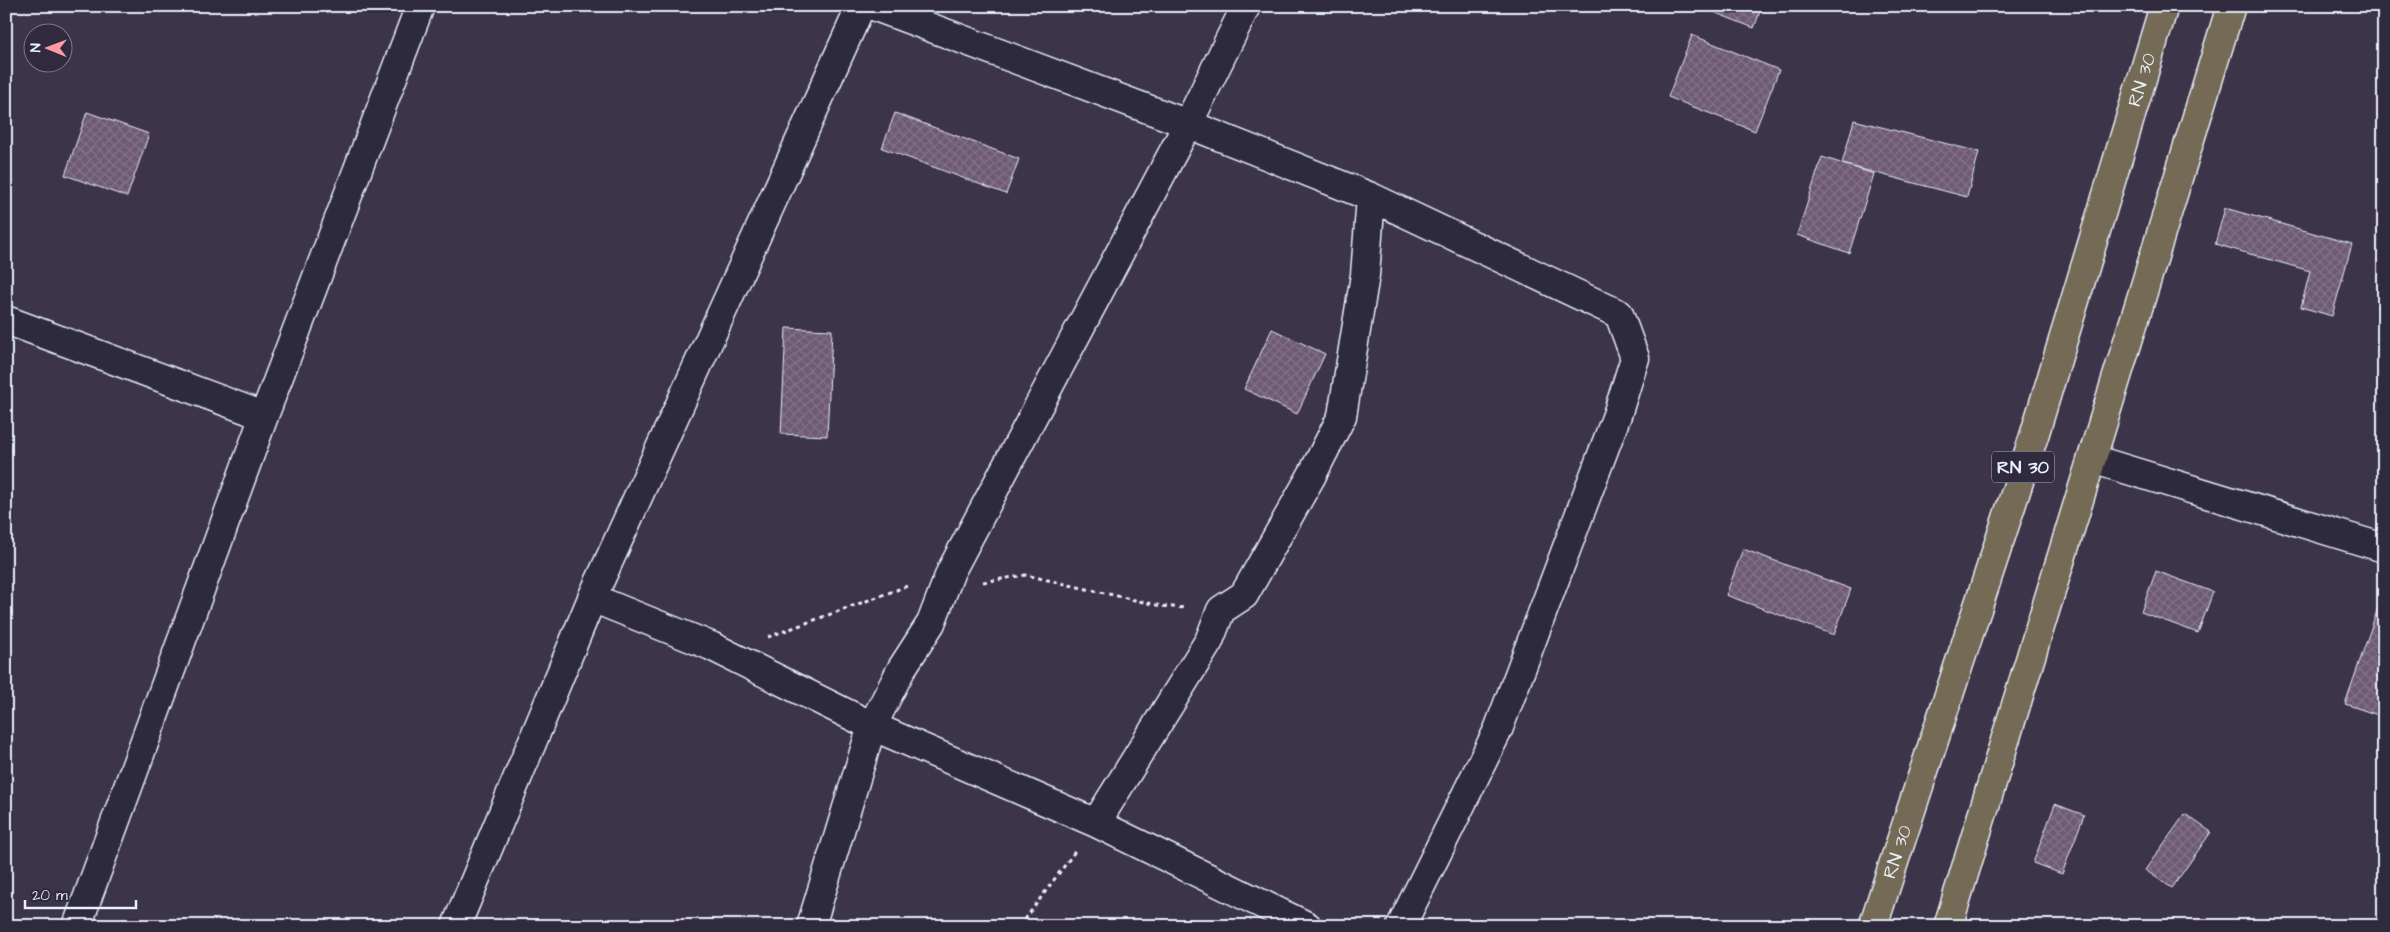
<svg xmlns="http://www.w3.org/2000/svg" width="2390" height="932" viewBox="0 0 2390 932" font-family="'Architects Daughter',sans-serif">
<style>
.building{fill:url(#building-cross-hatch);stroke:#e8f1f8}
.lines{fill:none;stroke-linecap:round;stroke-linejoin:round}
.street-casing{stroke:#e8f1f8;stroke-width:31}
.primary-casing{stroke:#e8f1f8;stroke-width:31}
.path{stroke:#e8f1f8;stroke-width:3;stroke-dasharray:4 4;stroke-linecap:butt}
.street{stroke:#2f2a3d;stroke-width:28}
.primary{stroke:#756b55;stroke-width:28}
.labels{text-anchor:middle;dominant-baseline:central;stroke-width:4;stroke-linejoin:round;paint-order:stroke}
.shield{fill:#2f2a3d;stroke:#b0b5c0;stroke-width:1}
.shield-label{font-size:18px;font-weight:bold;fill:#e8f1f8}
.street-label{font-size:19px;fill:#e8f1f8;stroke:#2f2a3d}
</style>
<defs>
<pattern id="building-cross-hatch" width="8" height="8" patternUnits="userSpaceOnUse" patternTransform="scale(1.25)"><rect width="8" height="8" fill="#6e5a72"/><path d="M0 0l8 8M0 8l8-8" fill="none" stroke="#837287"/></pattern>
</defs>
<rect width="100%" height="100%" fill="#3c3448"/>
<filter id="ink" filterUnits="userSpaceOnUse"><feTurbulence type="fractalNoise" baseFrequency=".02" numOctaves="2"/><feDisplacementMap in="SourceGraphic" scale="10" xChannelSelector="R" yChannelSelector="G"/><feConvolveMatrix kernelMatrix="1 2 1 2 8 2 1 2 1" color-interpolation-filters="sRGB"/></filter>
<g filter="url(#ink)">
<!-- building -->
<path class="building" d="M 1713,6 L 1762,6 L 1754,28 L 1711,11 Z
M 1692,35 L 1779,70 L 1755,131 L 1668,97 Z
M 87,112 L 149,134 L 127,197 L 65,175 Z
M 895,113 L 1019,159 L 1006,194 L 882,148 Z
M 1854,120 L 1979,152 L 1967,197 L 1842,164 Z
M 1822,157 L 1874,174 L 1849,253 L 1797,235 Z
M 2225,208 L 2352,244 L 2332,316 L 2301,307 L 2310,271 L 2215,244 Z
M 786,328 L 832,330 L 827,436 L 781,434 Z
M 1272,329 L 1325,354 L 1297,414 L 1244,389 Z
M 1743,549 L 1851,589 L 1834,635 L 1726,595 Z
M 2156,571 L 2213,592 L 2198,633 L 2141,612 Z
M 2380,602 L 2384,603 L 2384,717 L 2345,704 Z
M 2055,804 L 2084,815 L 2062,874 L 2033,863 Z
M 2185,814 L 2211,832 L 2172,888 L 2145,870 Z"/>
<g class="lines">
<!-- street casing -->
<g class="street-casing">
<path id="street" d="M 873,6 L 1188,124 L 1371,197 L 1619,314 L 1635,358 L 1617,415 L 1498,730 L 1401,926
M 6,320 L 264,416
M 2092,459 L 2384,548
M 592,598 L 711,646 L 872,726 L 1096,823 L 1307,926
M 1096,823 L 1209,641 L 1221,610 L 1244,595 L 1312,475 L 1342,416 L 1365,275 L 1371,197
M 77,926 L 264,416 L 420,6
M 456,926 L 592,598 L 861,6
M 811,926 L 872,726 L 902,668 L 931,623 L 951,571 L 1188,124 L 1246,6"/>
</g>
<!-- primary casing -->
<g class="primary-casing">
<g id="primary">
<path id="s1" d="M 1873,926 L 2034,436 L 2164,6"/>
<path d="M 1948,926 L 2231,6"/>
</g>
</g>
<!-- path -->
<path class="path" d="M 983,582 L 1026,575 L 1161,606 L 1185,608
M 768,637 L 910,585
M 1020,926 L 1076,850"/>
<!-- street -->
<use href="#street" class="street"/>
<!-- primary -->
<use href="#primary" class="primary"/>
</g>
</g>
<g class="labels">
<!-- shield labels -->
<rect class="shield" x="1992" y="451.5" width="62" height="31" rx="4"/>
<g class="shield-label">
<text x="2023" y="467">RN 30</text>
</g>
<!-- street labels -->
<g class="street-label">
<text stroke="none"><textPath href="#s1" startOffset="888">RN 30</textPath></text>
<text stroke="none"><textPath href="#s1" startOffset="78">RN 30</textPath></text>
</g>
</g>
<!-- margin -->
<rect width="2390" height="932" fill="none" stroke="#2f2a3d" stroke-width="25"/>
<rect x="12" y="12" width="2365" height="907" fill="none" stroke="#e8f1f8" stroke-width="2" filter="url(#ink)"/>
<!-- north arrow -->
<g transform="translate(48 48) rotate(271)"><circle r="24" fill="#2f2a3d" stroke="#797a88"/>
<path d="M0-4L9 19L0 12L-9 19Z" fill="#ff9aa2"/>
<text y="-8" font-size="14" font-weight="bold" text-anchor="middle" fill="#e8f1f8">N</text>
</g>
<!-- scale -->
<path d="M25 900v8h111v-8" fill="none" stroke="#e8f1f8" stroke-width="2.5"/>
<text x="32" y="900" font-size="15" fill="#e8f1f8" stroke="#2f2a3d" stroke-width="4" paint-order="stroke">20 m</text>
</svg>
